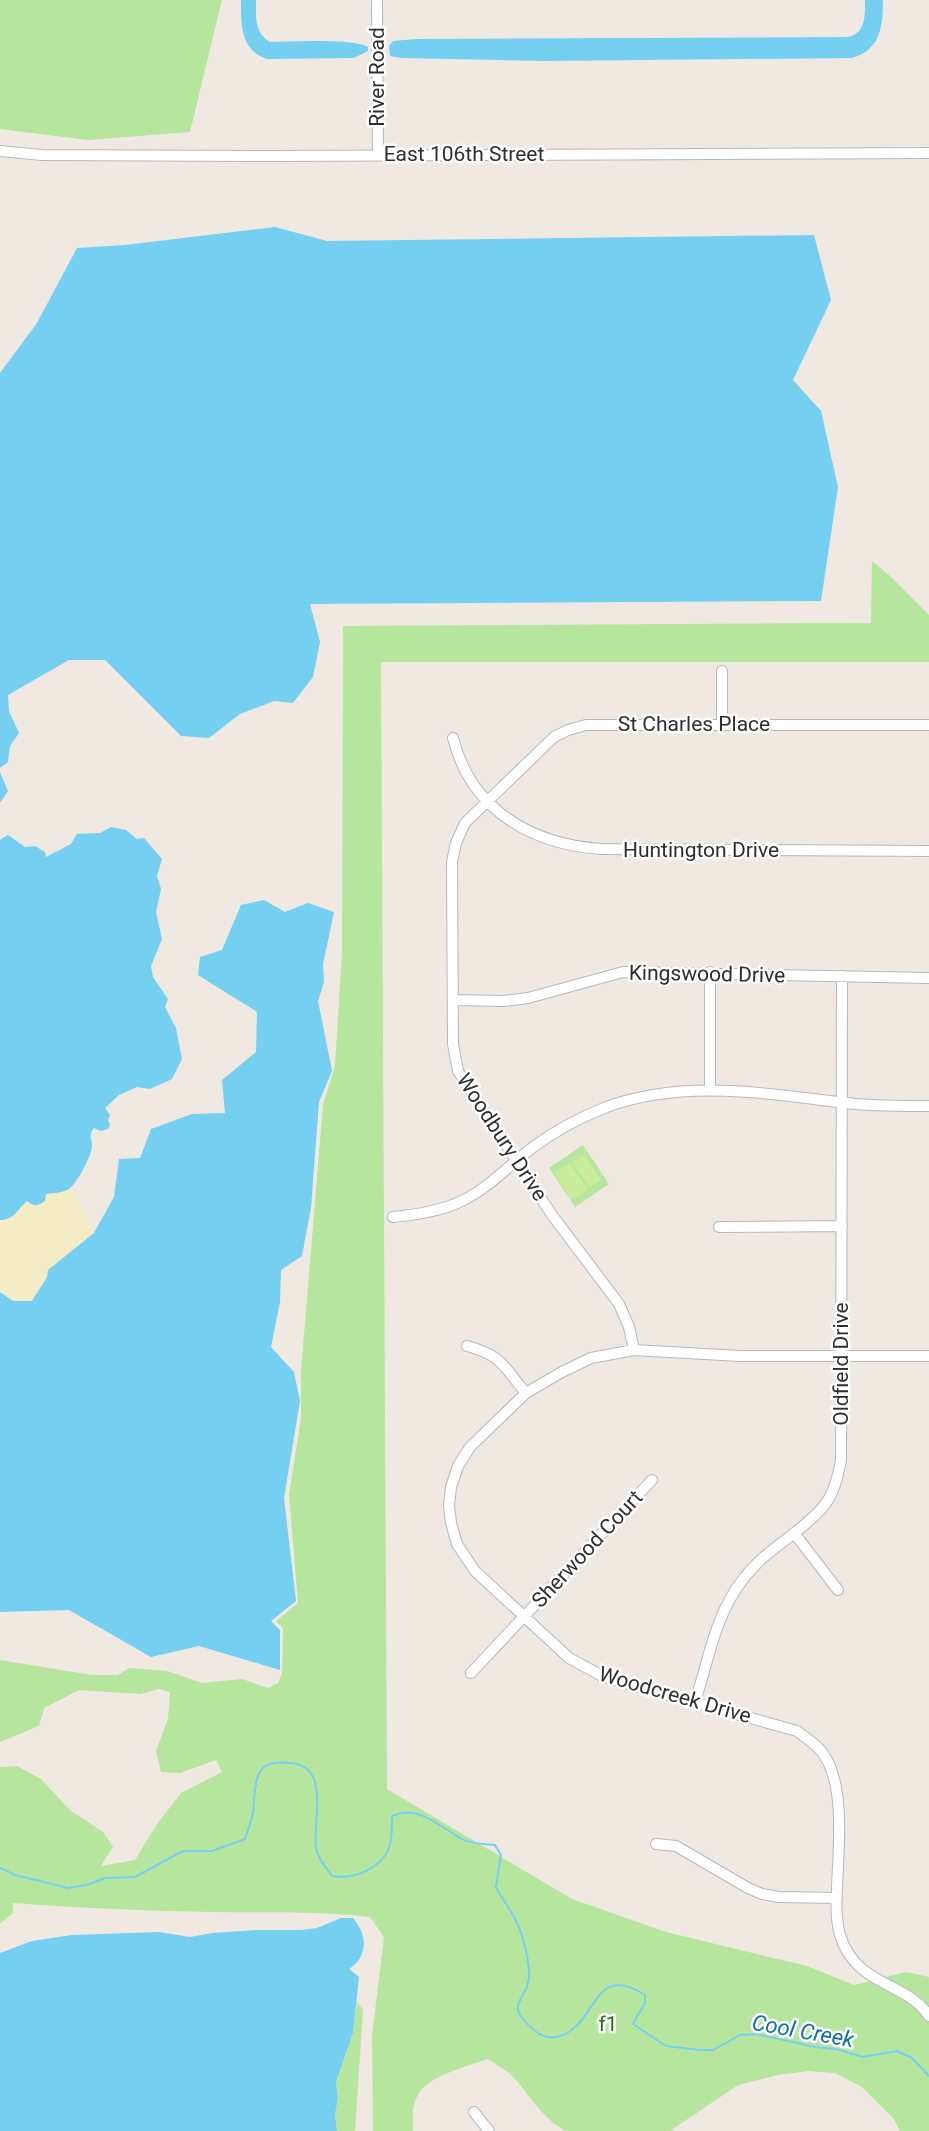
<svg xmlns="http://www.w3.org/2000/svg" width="929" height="2131" viewBox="0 0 929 2131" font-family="Roboto,sans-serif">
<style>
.green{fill:#b6e59e}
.sand{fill:#f3ecc5}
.pitch{fill:#c9ec9a}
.water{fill:#75cff0}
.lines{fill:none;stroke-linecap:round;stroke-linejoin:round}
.stream{stroke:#75cff0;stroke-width:2}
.minor-casing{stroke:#b4b7c1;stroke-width:12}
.minor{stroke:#fff;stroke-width:10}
.labels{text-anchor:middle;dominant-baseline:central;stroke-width:5;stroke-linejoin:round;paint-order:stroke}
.street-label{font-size:21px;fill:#2e2e2e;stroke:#fff}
.park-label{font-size:21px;fill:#2c6e1b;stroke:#fff}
.water-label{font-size:22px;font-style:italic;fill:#0d6fa3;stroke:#fff}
</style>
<rect width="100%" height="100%" fill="#efe9e1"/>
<!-- green -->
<path class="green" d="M 0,0 L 222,0 L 190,132 L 88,140 L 0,129 Z
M 872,561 L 890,576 L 929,615 L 929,662 L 381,662 L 387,1789 L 572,1899 L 666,1932 L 807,1966 L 854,1985 L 906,1972 L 929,1977 L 929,2131 L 900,2131 L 894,2119 L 862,2087 L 835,2073 L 808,2071 L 778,2075 L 738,2085 L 670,2131 L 565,2131 C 540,2115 534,2101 515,2079 C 508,2071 497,2065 488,2059 C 470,2065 434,2075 422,2089 C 412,2100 412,2117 413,2131 L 373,2131 L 372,2036 L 384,1937 L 370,1917 C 318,1911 266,1913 214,1912 C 147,1911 80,1908 13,1903 L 13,1913 L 0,1924 L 0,1767 L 17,1766 L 41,1779 L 71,1811 L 103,1832 L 113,1847 L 101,1866 L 135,1860 L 157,1824 L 181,1793 L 222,1772 L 216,1760 L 180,1773 L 161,1772 L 156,1751 L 168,1719 L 170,1692 L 159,1689 L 140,1694 L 79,1690 L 44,1708 L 39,1726 L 0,1742 L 0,1660 L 92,1675 L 118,1675 L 129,1668 L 167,1671 L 202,1683 L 242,1679 L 268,1688 L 278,1683 L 282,1673 L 283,1628 L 276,1621 L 298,1603 L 289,1494 L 301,1419 L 301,1371 L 323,1105 L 335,1066 L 342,954 L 343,626 L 871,623 Z
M 583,1145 L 609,1184 L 575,1207 L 549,1168 Z
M 357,2002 L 363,2010 L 355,2131 L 337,2131 L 335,2114 L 338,2099 L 336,2082 L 353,2033 Z"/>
<!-- sand -->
<path class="sand" d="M 72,1187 L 94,1233 L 48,1270 L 47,1277 L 32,1301 L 13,1301 L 0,1292 L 0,1220 C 17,1220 14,1210 26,1202 C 40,1193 59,1196 72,1187 Z"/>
<!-- pitch -->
<path class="pitch" d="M 584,1155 L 601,1180 L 589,1187 L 572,1162 Z
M 570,1163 L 588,1190 L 571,1200 L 554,1173 Z"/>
<!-- water -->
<path class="water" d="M 241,0 L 256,0 C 256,17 254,32 270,42 C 291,42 351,38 368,47 L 368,51 L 354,58 L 267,59 C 240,50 241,24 241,0 Z
M 865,0 L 883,0 C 883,25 881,50 852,58 L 544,61 L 401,58 L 390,56 L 389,46 L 393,41 L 416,39 L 847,37 C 866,34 865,15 865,0 Z
M 275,227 L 327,241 L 814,235 L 831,300 L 793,380 L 821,411 L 838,487 L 821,601 L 310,604 L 320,642 L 313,677 L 293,703 L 274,701 L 240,714 L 209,738 L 181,736 L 105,660 L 69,660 L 8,695 L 9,711 L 19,733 L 10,746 L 8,762 L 0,768 L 0,373 L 37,323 L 77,248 L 125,245 Z
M 0,772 L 8,791 L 0,803 Z
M 111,827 L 126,830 L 137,839 L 144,838 L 162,859 L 157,876 L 161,889 L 156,912 L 162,939 L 151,966 L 153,977 L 168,999 L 165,1007 L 176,1028 L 182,1059 L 172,1079 L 150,1089 L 137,1087 L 119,1095 L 105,1108 L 110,1115 L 108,1120 L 110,1125 L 108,1129 L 101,1131 L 94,1128 C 88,1135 92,1138 92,1146 C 92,1155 77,1183 70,1188 C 64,1193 53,1193 46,1194 L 45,1201 C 37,1206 35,1207 27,1201 C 17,1210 14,1220 0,1220 L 0,840 L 8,835 L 25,847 L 35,846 L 45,852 L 46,857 L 71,844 L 77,834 L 100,833 Z
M 264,900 L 285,912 L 308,903 L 334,912 L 323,964 L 324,982 L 318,1001 L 332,1071 L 319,1102 L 311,1208 L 302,1256 L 281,1270 L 280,1302 L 271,1347 L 294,1372 L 300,1401 L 284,1498 L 296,1601 L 271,1621 L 280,1630 L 280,1670 L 199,1646 L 151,1657 L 69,1610 L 0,1612 L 0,1292 L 13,1301 L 32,1301 L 47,1277 L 48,1270 L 94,1233 L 114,1197 L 119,1159 L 140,1158 L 151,1129 L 192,1114 L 225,1113 L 222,1080 L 256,1052 L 257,1012 L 198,975 L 200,957 L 222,950 L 241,905 Z
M 341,1918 L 353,1918 C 368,1935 368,1957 349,1969 L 359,1977 L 353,2033 L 336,2082 L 338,2099 L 335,2114 L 337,2131 L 0,2131 L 0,1953 L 32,1941 L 72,1935 L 159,1932 L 190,1937 L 213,1933 L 257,1930 L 301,1930 L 317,1928 Z"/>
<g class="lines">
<!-- stream -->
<path class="stream" d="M 0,1868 L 15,1875 L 68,1888 L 87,1885 L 105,1878 L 135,1877 L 183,1851 L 212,1851 L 245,1839 C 247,1832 250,1825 252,1817 C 256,1803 252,1779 263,1768 C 269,1762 281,1762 289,1763 C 332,1764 312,1823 316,1848 C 318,1859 326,1868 332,1876 C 354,1880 383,1868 390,1845 C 392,1836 392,1825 392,1816 C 419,1804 440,1827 462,1839 C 470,1844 485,1844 495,1845 L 501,1855 L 496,1887 C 501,1897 507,1905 513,1915 C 522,1930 528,1954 529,1972 C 531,2002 499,2001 535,2031 C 542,2037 552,2039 560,2036 C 599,2023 592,1961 645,1995 L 645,2003 L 633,2024 L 666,2046 L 700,2050 L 713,2050 L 740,2035 L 756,2034 L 815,2047 L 836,2049 L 863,2057 L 897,2051 L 912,2058 L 929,2076"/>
<!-- minor casing -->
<g class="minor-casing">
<path id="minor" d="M 377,0 L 378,154
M 0,151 L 42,155 L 272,156 L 929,153
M 722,724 L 722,671
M 453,738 C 471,809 530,844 601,849 L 929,851
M 453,1000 L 504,1001 L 528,998 L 623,972 L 929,978
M 710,1090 L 710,972
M 393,1217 C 414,1215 435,1212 455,1204 C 485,1192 507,1167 532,1148 C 553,1132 579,1118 604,1108 C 686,1077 772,1095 856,1104 C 880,1106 905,1106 929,1106
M 719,1227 L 842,1226
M 467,1346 C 504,1356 503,1367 526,1393
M 634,1350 L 629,1327 L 619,1304 L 552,1215 L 458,1071 L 453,1044 L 452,862 L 456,843 L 465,823 L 554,737 L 568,730 L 586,725 L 929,725
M 929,1356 L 740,1356 L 634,1350 L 591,1358 L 562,1372 L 526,1393 L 470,1447 L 458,1466 L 451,1487 L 449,1506 L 451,1523 L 457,1544 L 475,1571 L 569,1658 L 604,1677 L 797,1731 C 806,1738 818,1745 824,1755 C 846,1788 838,1851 837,1889 C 836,1904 836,1921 840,1935 C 856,1987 906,1981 929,2016
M 794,1533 L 838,1590
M 471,1673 L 652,1480
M 695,1702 C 709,1659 715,1614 744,1578 C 767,1548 800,1534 823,1507 C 834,1494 838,1476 841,1460 L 842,976
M 656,1844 L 676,1846 L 748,1888 L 762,1894 L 779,1897 L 837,1898
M 474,2112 L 489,2131"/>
</g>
<!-- minor -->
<use href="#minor" class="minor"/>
</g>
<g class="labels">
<!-- street labels -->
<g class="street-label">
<text transform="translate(377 77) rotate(-90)">River Road</text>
<text x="464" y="154">East 106th Street</text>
<text x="694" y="724">St Charles Place</text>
<text x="701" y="850">Huntington Drive</text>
<text transform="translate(707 974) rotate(1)">Kingswood Drive</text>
<text transform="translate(502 1137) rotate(57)">Woodbury Drive</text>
<text transform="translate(841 1364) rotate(-90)">Oldfield Drive</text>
<text transform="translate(587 1549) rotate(-47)">Sherwood Court</text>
<text transform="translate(675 1695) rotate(16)">Woodcreek Drive</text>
</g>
<!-- park labels -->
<g class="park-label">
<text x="608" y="2024">f1</text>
</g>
<!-- water labels -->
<g class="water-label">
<text transform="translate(803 2031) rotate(10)">Cool Creek</text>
</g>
</g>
</svg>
